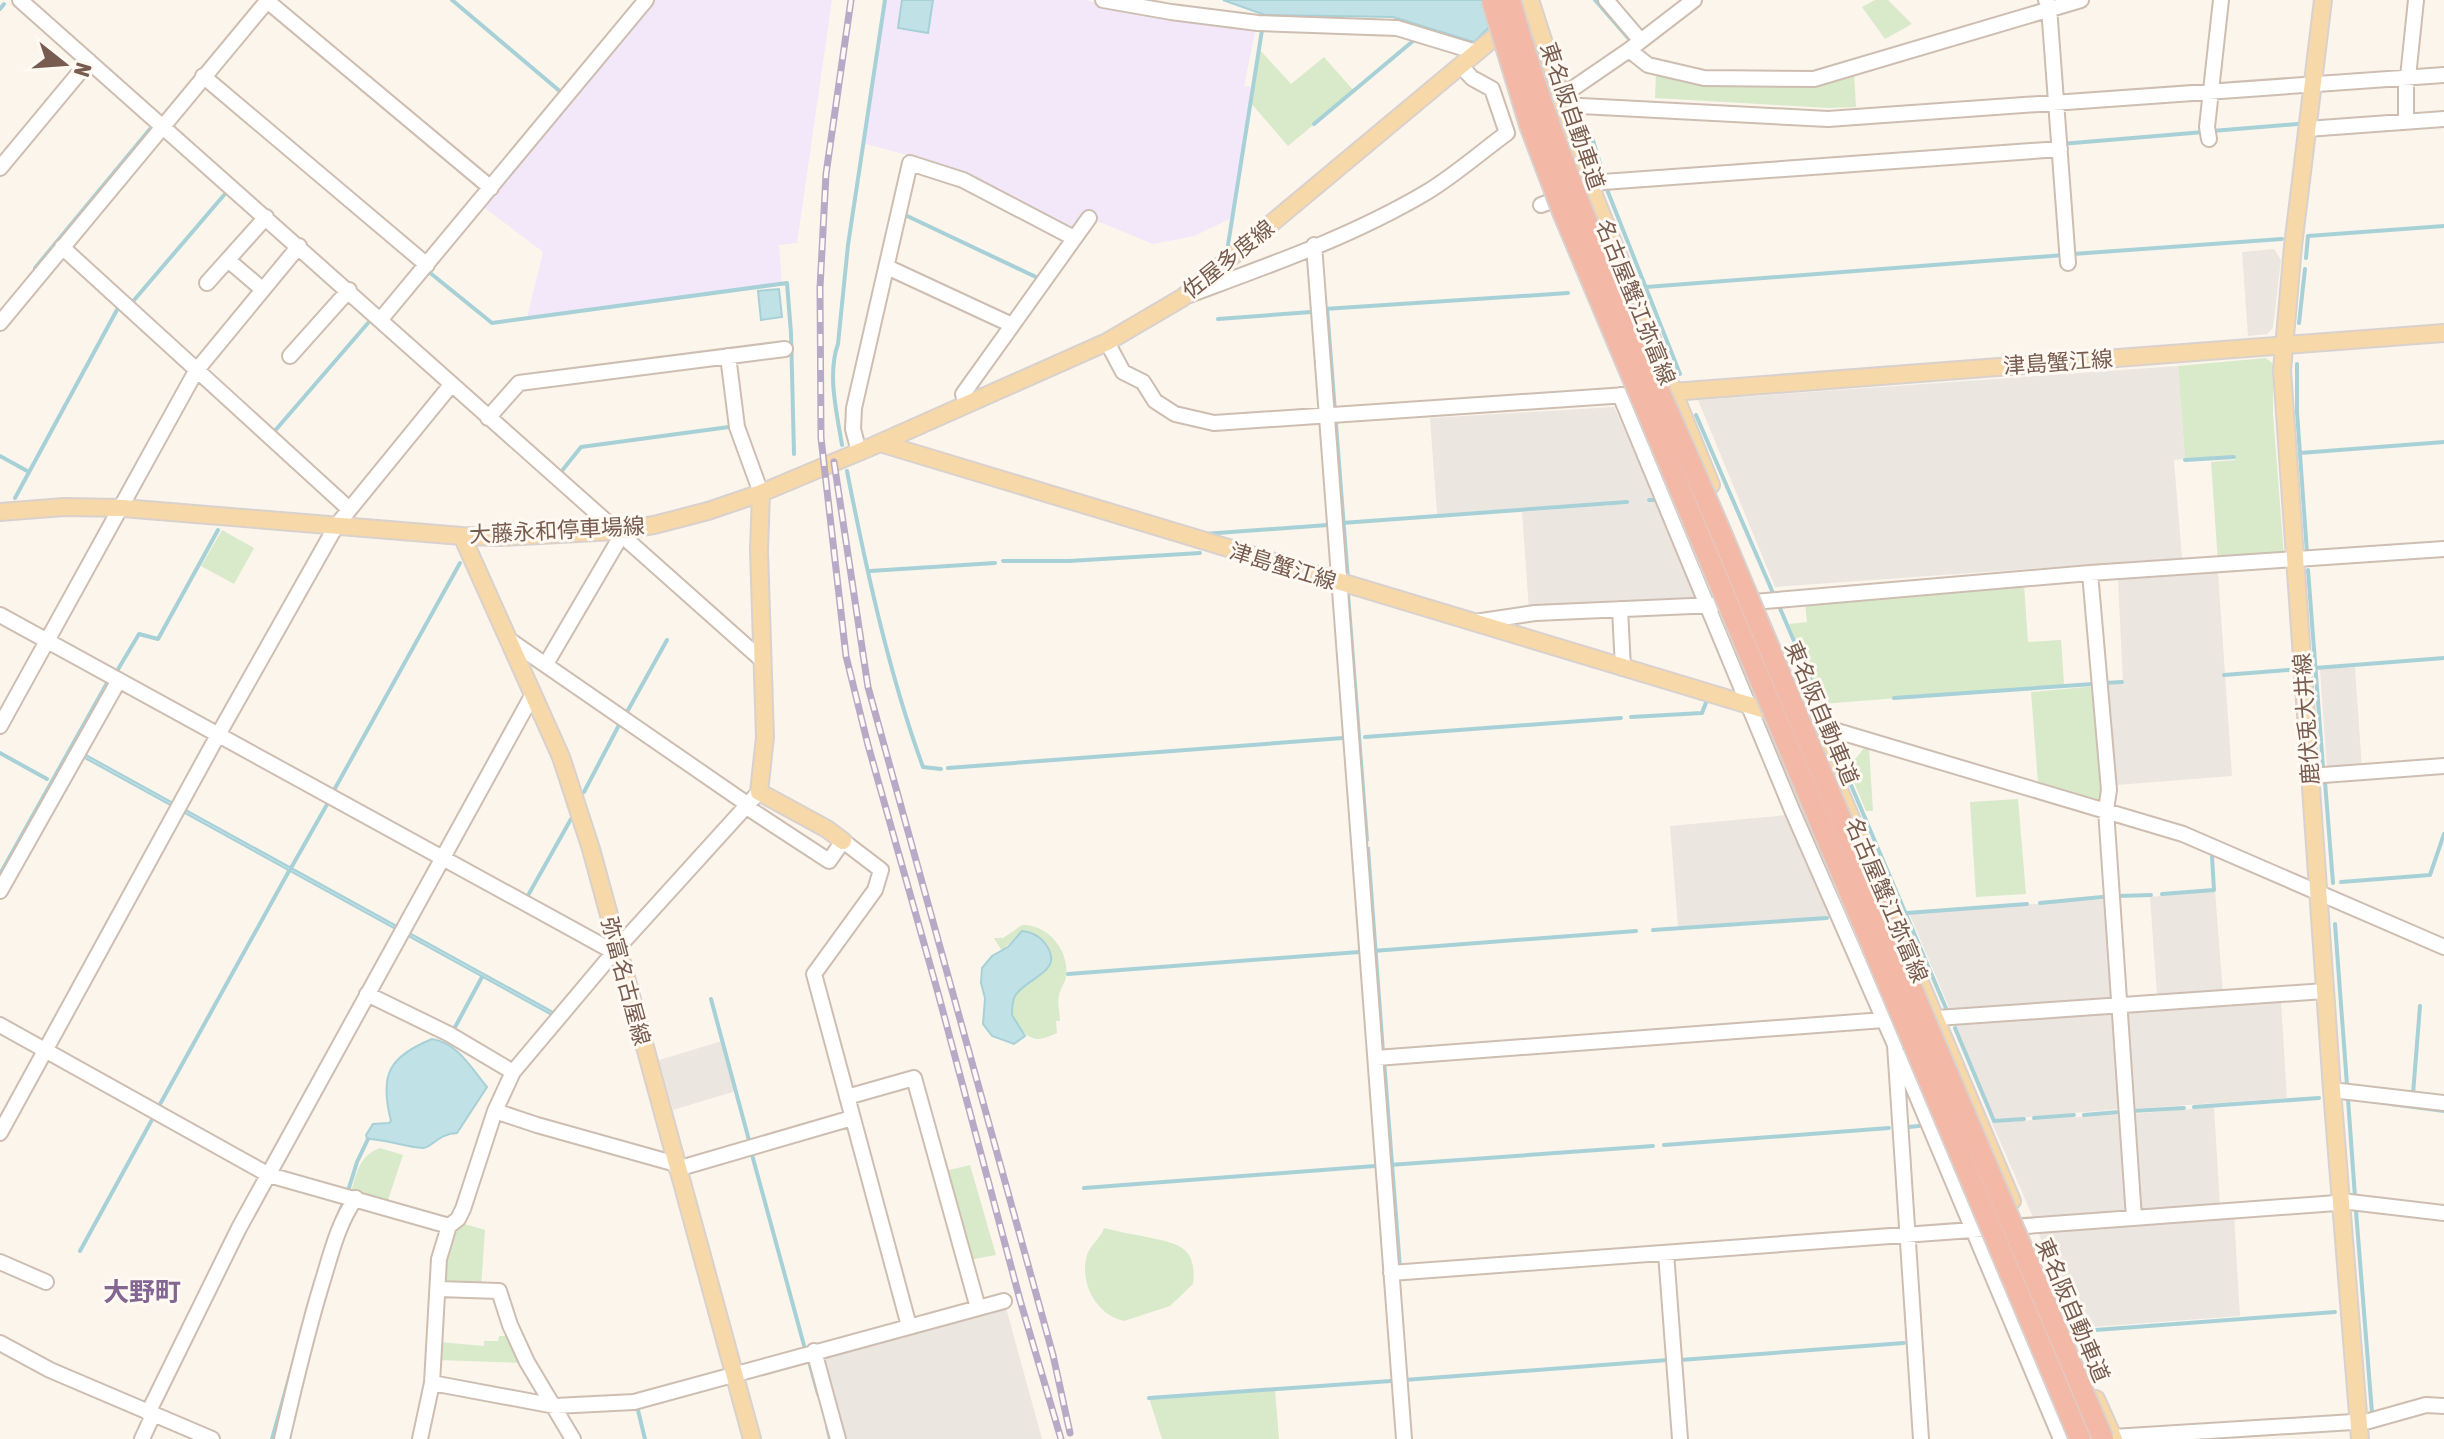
<svg xmlns="http://www.w3.org/2000/svg" width="2444" height="1439" viewBox="0 0 2444 1439" font-family="'Asap Condensed','Noto Sans JP',sans-serif">
<style>
.industrial{fill:#ece6e1}
.education{fill:#f2e8f9}
.green{fill:#d8eaca}
.water{fill:#c0e1e6;stroke:#a7d1d7;stroke-width:2}
.lines{fill:none;stroke-linecap:round;stroke-linejoin:round}
.stream{stroke:#a7d1d7;stroke-width:4}
.minor-casing{stroke:#cebeb1;stroke-width:18}
.major-casing{stroke:#d9d1ce;stroke-width:20}
.minor{stroke:#fff;stroke-width:14}
.major{stroke:#f7d8a8;stroke-width:16}
.rail-casing{stroke:#b8a9c7;stroke-width:7}
.rail{stroke:#fef9f3;stroke-width:4;stroke-dasharray:12;stroke-linecap:butt}
.highway-bridge-casing{stroke:#d9d1ce;stroke-width:24;stroke-linecap:butt}
.highway-bridge{stroke:#f3b8a6;stroke-width:20}
.labels{text-anchor:middle;dominant-baseline:central;stroke-width:6;stroke-linejoin:round;paint-order:stroke}
.street-label{font-size:22px;fill:#775c4f;stroke:#fef9f3}
.quarter-label{font-size:26px;font-weight:bold;fill:#836792;stroke:#fef9f3}
</style>
<rect width="100%" height="100%" fill="#fcf5ec"/>
<!-- industrial -->
<path class="industrial" d="M 2274,249 L 2281,260 L 2273,328 L 2267,334 L 2248,336 L 2242,252 Z
M 2178,366 L 2185,459 L 2174,460 L 2182,558 L 1775,587 L 1698,400 Z
M 1614,407 L 1701,597 L 1695,601 L 1529,610 L 1522,512 L 1627,504 L 1627,501 L 1437,514 L 1430,418 Z
M 2218,572 L 2232,776 L 2117,785 L 2113,780 L 2106,685 L 2123,683 L 2118,580 Z
M 2355,667 L 2362,769 L 2327,771 L 2320,669 Z
M 1787,815 L 1830,918 L 1678,928 L 1670,826 Z
M 2215,891 L 2223,993 L 2157,996 L 2150,897 Z
M 2106,899 L 2113,997 L 2111,1001 L 1951,1012 L 1909,913 Z
M 2281,1001 L 2287,1098 L 2131,1109 L 2124,1010 Z
M 2107,1011 L 2114,1016 L 2120,1109 L 1995,1120 L 1954,1023 Z
M 722,1041 L 736,1091 L 673,1110 L 659,1060 Z
M 2214,1107 L 2220,1207 L 2142,1213 L 2139,1210 L 2132,1114 Z
M 2121,1114 L 2129,1212 L 2035,1222 L 1992,1123 Z
M 2234,1215 L 2240,1316 L 2079,1328 L 2038,1232 Z
M 1005,1304 L 1042,1439 L 841,1439 L 821,1352 Z"/>
<!-- education -->
<path class="education" d="M 652,0 L 832,0 L 797,243 L 779,245 L 782,284 L 527,318 L 543,252 L 481,205 Z
M 885,0 L 1086,0 L 1129,11 L 1252,27 L 1255,32 L 1244,86 L 1252,87 L 1232,218 L 1194,236 L 1153,244 L 1085,216 L 1070,232 L 965,177 L 910,156 L 863,143 Z"/>
<!-- green -->
<path class="green" d="M 1875,0 L 1888,0 L 1912,24 L 1885,39 L 1862,7 Z
M 1259,49 L 1291,84 L 1324,57 L 1354,91 L 1288,146 L 1250,102 Z
M 1656,72 L 1705,80 L 1854,72 L 1856,107 L 1828,108 L 1655,98 Z
M 2266,358 L 2273,364 L 2273,413 L 2284,557 L 2218,563 L 2211,462 L 2235,460 L 2235,456 L 2185,459 L 2178,366 Z
M 222,530 L 254,548 L 234,584 L 201,566 Z
M 2024,585 L 2028,642 L 2061,640 L 2064,685 L 1822,704 L 1789,624 L 1807,622 L 1805,603 Z
M 2097,686 L 2103,803 L 2038,783 L 2031,692 Z
M 1865,747 L 1869,748 L 1873,811 L 1866,811 L 1848,768 Z
M 2018,799 L 2026,894 L 1976,897 L 1970,802 Z
M 1022,925 C 1048,924 1070,951 1066,977 C 1065,983 1060,989 1059,995 C 1057,1002 1060,1013 1060,1021 L 1056,1021 L 1057,1033 C 1050,1036 1040,1041 1033,1038 C 1018,1033 1007,1011 1015,997 C 1022,983 1038,979 1048,968 L 1050,953 L 1017,935 L 1002,951 L 994,938 L 1003,938 Z
M 380,1148 L 403,1155 L 387,1203 L 351,1192 C 357,1172 359,1156 380,1148 Z
M 970,1165 L 996,1255 L 969,1260 L 945,1171 Z
M 461,1223 L 485,1230 L 481,1288 L 442,1285 L 447,1250 Z
M 1104,1228 C 1117,1231 1129,1234 1142,1236 C 1174,1243 1198,1244 1193,1284 L 1170,1306 L 1124,1321 C 1096,1315 1079,1282 1087,1255 C 1090,1245 1101,1238 1104,1228 Z
M 499,1336 L 512,1336 L 523,1363 L 437,1360 L 439,1342 L 484,1346 L 484,1341 L 498,1341 Z
M 1275,1389 L 1279,1439 L 1162,1439 L 1149,1398 Z"/>
<!-- water -->
<path class="water" d="M 902,0 L 933,0 L 928,33 L 898,28 Z
M 1223,0 L 1517,0 L 1474,42 L 1393,17 L 1265,15 Z
M 779,289 L 782,317 L 761,320 L 758,291 Z
M 1328,308 L 1349,580 L 1345,578 L 1324,309 Z
M 1346,592 L 1349,594 L 1368,840 L 1365,839 Z
M 115,676 L 75,749 L 553,1012 L 552,1015 L 74,752 L 0,880 L 0,872 L 107,681 Z
M 1369,848 L 1384,1052 L 1380,1052 L 1365,849 Z
M 1022,931 C 1031,932 1038,935 1044,942 C 1068,972 1026,977 1015,996 C 1012,1002 1012,1009 1012,1015 L 1025,1036 L 1014,1044 L 992,1036 L 983,1024 L 985,998 L 981,983 L 982,968 L 992,956 L 1008,947 Z
M 432,1039 C 458,1043 471,1068 487,1087 L 457,1133 C 437,1134 432,1148 423,1148 C 404,1147 386,1139 367,1139 L 366,1135 L 373,1124 L 389,1123 L 391,1121 C 379,1074 389,1057 432,1039 Z
M 1385,1060 L 1401,1268 L 1396,1267 L 1381,1061 Z"/>
<g class="lines">
<!-- stream -->
<path class="stream" d="M 452,0 L 562,93
M 1595,0 L 1629,39
M 0,9 L 4,4
M 1314,124 L 1413,41
M 2212,131 L 2297,124
M 1587,139 L 1592,137 L 1604,177
M 2061,144 L 2204,132
M 1718,167 L 1845,158
M 1606,187 L 1680,374
M 903,214 L 1038,278
M 1228,245 L 1262,30
M 2073,254 L 2282,239
M 2306,258 L 2308,236 L 2444,226
M 35,268 L 150,129
M 429,272 L 492,323 L 787,283 L 791,333 L 794,454
M 1646,287 L 2064,255
M 129,306 L 224,195
M 1324,309 L 1568,293
M 1218,319 L 1311,312
M 2299,323 L 2305,269
M 2297,364 L 2297,412 L 2307,553
M 1696,415 L 1773,593
M 273,433 L 368,323
M 842,445 C 837,414 827,374 838,344 L 848,245 L 885,0
M 2300,453 L 2444,442
M 0,456 L 29,472
M 2185,460 L 2234,457
M 847,471 C 866,568 889,674 923,767 L 941,769
M 561,472 L 581,447 L 729,427
M 15,498 L 118,308
M 1649,500 L 1655,500
M 1342,523 L 1627,502
M 1204,534 L 1328,525
M 1003,561 L 1069,561 L 1200,553
M 2308,570 L 2323,767
M 870,571 L 995,563
M 1779,606 L 1821,704
M 2315,668 L 2444,658
M 2224,675 L 2289,670
M 114,676 L 139,634 L 158,639 L 218,530
M 2104,683 L 2122,682
M 1894,698 L 2093,684
M 627,712 L 667,640
M 1631,717 L 1702,713 L 1707,700
M 1365,737 L 1621,718
M 0,753 L 47,779
M 948,768 L 1343,738
M 1845,771 L 1948,1013
M 2325,782 L 2333,883
M 333,792 L 460,563
M 584,792 L 619,725
M 291,868 L 329,801
M 2341,882 L 2430,875 L 2444,834
M 2162,894 L 2214,890 L 2212,857
M 2118,896 L 2151,895
M 526,899 L 571,819
M 2040,903 L 2102,897
M 1907,913 L 2027,904
M 2335,924 L 2347,1085
M 1653,930 L 1827,918
M 1373,951 L 1636,931
M 1068,974 L 1359,952
M 711,999 L 750,1144
M 1955,1028 L 1994,1121 L 2024,1119
M 453,1031 L 482,977
M 2413,1094 L 2420,1006
M 2348,1099 L 2355,1197
M 2391,1104 L 2444,1111
M 159,1106 L 289,871
M 2194,1107 L 2319,1098
M 2132,1111 L 2184,1108
M 2084,1115 L 2119,1112
M 2034,1118 L 2074,1115
M 1908,1127 L 1919,1126
M 1664,1145 L 1889,1128
M 751,1151 L 805,1349
M 1389,1165 L 1653,1146
M 1084,1188 L 1375,1166
M 348,1191 L 357,1162 L 368,1139
M 2356,1211 L 2372,1413
M 337,1218 L 344,1201
M 80,1251 L 154,1116
M 2082,1331 L 2335,1312
M 808,1358 L 818,1394
M 1680,1360 L 1904,1343
M 1404,1380 L 1668,1360
M 1149,1398 L 1391,1381
M 637,1406 L 645,1439
M 827,1426 L 830,1439
M 272,1439 L 293,1364"/>
<!-- minor casing -->
<g class="minor-casing">
<path id="minor" d="M 20,0 L 762,660
M 266,0 L 491,188
M 1103,0 L 1171,12 L 1258,23 L 1397,28 L 1476,52
M 1606,0 L 1641,41
M 2046,0 L 2049,7 L 2068,263
M 1629,50 L 1648,65 L 1704,78 L 1814,79 L 2081,0
M 203,76 L 427,265
M 2408,77 L 2416,0
M 1559,98 L 1629,50 L 1694,0
M 1562,105 L 1828,119 L 2444,75
M 2406,121 L 2406,77
M 2307,129 L 2444,119
M 2209,139 L 2207,127 L 2221,0
M 0,168 L 89,61
M 1541,205 L 1603,182 L 2060,149
M 1314,245 L 1404,1439
M 62,247 L 349,509
M 228,260 L 262,289
M 887,267 L 1012,325
M 207,283 L 266,217
M 1189,295 C 1270,265 1353,236 1427,192 C 1455,175 1481,152 1507,133 L 1492,89 L 1472,78 L 1461,66
M 381,319 L 646,0
M 0,323 L 268,0
M 1107,342 L 1123,372 L 1143,382 L 1155,401 L 1175,414 L 1214,423 L 1626,395
M 290,356 L 349,290
M 728,356 L 737,427 L 761,493
M 1620,395 L 1792,810 L 1895,1045 L 1921,1439
M 966,405 L 963,394 L 1089,218
M 488,418 L 519,383 L 785,349
M 859,452 L 853,429 L 854,408 L 910,163 L 963,180 L 1074,238
M 2090,573 L 2109,790 L 2106,810 L 2134,1218
M 1742,603 L 2090,573 L 2444,549
M 1620,609 L 1623,668
M 0,615 L 614,952
M 1475,622 L 1535,613 L 1714,605
M 508,639 L 747,804
M 546,664 L 621,536
M 1810,723 L 2183,834 L 2444,947
M 0,726 L 196,371 L 299,246
M 2310,776 L 2444,766
M 745,806 L 829,861 L 843,841 L 881,870 L 875,890 L 814,974 L 909,1326
M 0,891 L 119,680
M 367,994 L 449,1034 L 513,1072
M 1937,1018 L 2325,991
M 0,1025 L 269,1175 L 449,1226
M 1900,1056 L 2061,1439
M 1376,1058 L 1884,1020
M 2332,1090 L 2444,1103
M 847,1097 L 914,1078 L 978,1308
M 495,1111 L 537,1125 L 676,1164
M 0,1133 L 218,735 L 336,526 L 451,385
M 677,1169 L 852,1118
M 1666,1253 L 1680,1439
M 0,1262 L 46,1282
M 1391,1273 L 2350,1202 L 2444,1213
M 438,1289 L 499,1291 L 510,1325 L 527,1362 L 573,1439
M 0,1343 L 50,1370 L 212,1439
M 814,1351 L 838,1439
M 432,1383 L 555,1406 L 634,1402 L 1004,1301
M 148,1413 L 239,1228 L 533,694
M 2113,1437 L 2369,1421 L 2426,1405 L 2444,1406
M 142,1439 L 153,1415
M 282,1439 C 294,1387 306,1335 322,1283 C 331,1254 338,1223 356,1198
M 420,1439 L 432,1383 L 439,1259 L 449,1226 L 458,1219 L 463,1209 L 495,1111 L 513,1072 L 614,952 L 759,792"/>
</g>
<!-- major casing -->
<g class="major-casing">
<path id="major" d="M 1530,0 L 1591,188 L 1711,485
M 2323,0 L 2293,246 L 2282,370 L 2332,1090 L 2360,1439
M 1672,392 L 2444,333
M 880,443 L 1782,715
M 761,493 L 759,550 L 765,737 L 759,792 L 827,829 L 843,841
M 0,512 L 64,507 L 122,508 L 462,536 L 501,537 L 616,531 L 654,525 L 708,511 L 761,493 L 873,446 L 1107,342 L 1182,298 L 1532,6
M 462,536 L 561,757 L 591,849 L 752,1439
M 1824,754 L 2012,1201
M 2096,1399 L 2114,1439"/>
</g>
<!-- minor -->
<use href="#minor" class="minor"/>
<!-- major -->
<use href="#major" class="major"/>
<!-- rail casing -->
<g class="rail-casing">
<path id="rail" d="M 851,0 L 826,174 L 820,288 L 821,438 L 846,656 L 868,745 L 938,993 L 1020,1300 L 1061,1439
M 834,462 L 868,687 L 1053,1355 L 1070,1433"/>
</g>
<!-- rail -->
<use href="#rail" class="rail"/>
<!-- highway-bridge casing -->
<g class="highway-bridge-casing">
<path id="highway-bridge" d="M 1492,0 L 1530,125 L 1563,212 L 2080,1439
M 1510,0 C 1561,186 1648,360 1723,538 C 1849,838 1974,1140 2103,1439"/>
</g>
<!-- highway-bridge -->
<use href="#highway-bridge" class="highway-bridge"/>
</g>
<g class="labels">
<!-- street labels -->
<g class="street-label">
<text transform="translate(1573 116) rotate(71)">東名阪自動車道</text>
<text transform="translate(1228 259) rotate(-39)">佐屋多度線</text>
<text transform="translate(1636 302) rotate(68)">名古屋蟹江弥富線</text>
<text transform="translate(2058 362) rotate(-4)">津島蟹江線</text>
<text transform="translate(557 530) rotate(-3)">大藤永和停車場線</text>
<text transform="translate(1283 566) rotate(17)">津島蟹江線</text>
<text transform="translate(1822 713) rotate(67)">東名阪自動車道</text>
<text transform="translate(2306 719) rotate(-94)">鹿伏兎大井線</text>
<text transform="translate(1887 900) rotate(67)">名古屋蟹江弥富線</text>
<text transform="translate(626 981) rotate(75)">弥富名古屋線</text>
<text transform="translate(2073 1310) rotate(67)">東名阪自動車道</text>
</g>
<!-- quarter labels -->
<g class="quarter-label">
<text x="142" y="1292">大野町</text>
</g>
</g>
<!-- north arrow -->
<g transform="translate(64 64) rotate(107)" stroke="#fef9f3" stroke-width="6" paint-order="stroke">
<path d="M0-6L14 30L0 20L-14 30Z" fill="#775c4f"/>
<text y="-12" font-size="22" font-weight="bold" text-anchor="middle" fill="#775c4f">N</text>
</g>
</svg>
